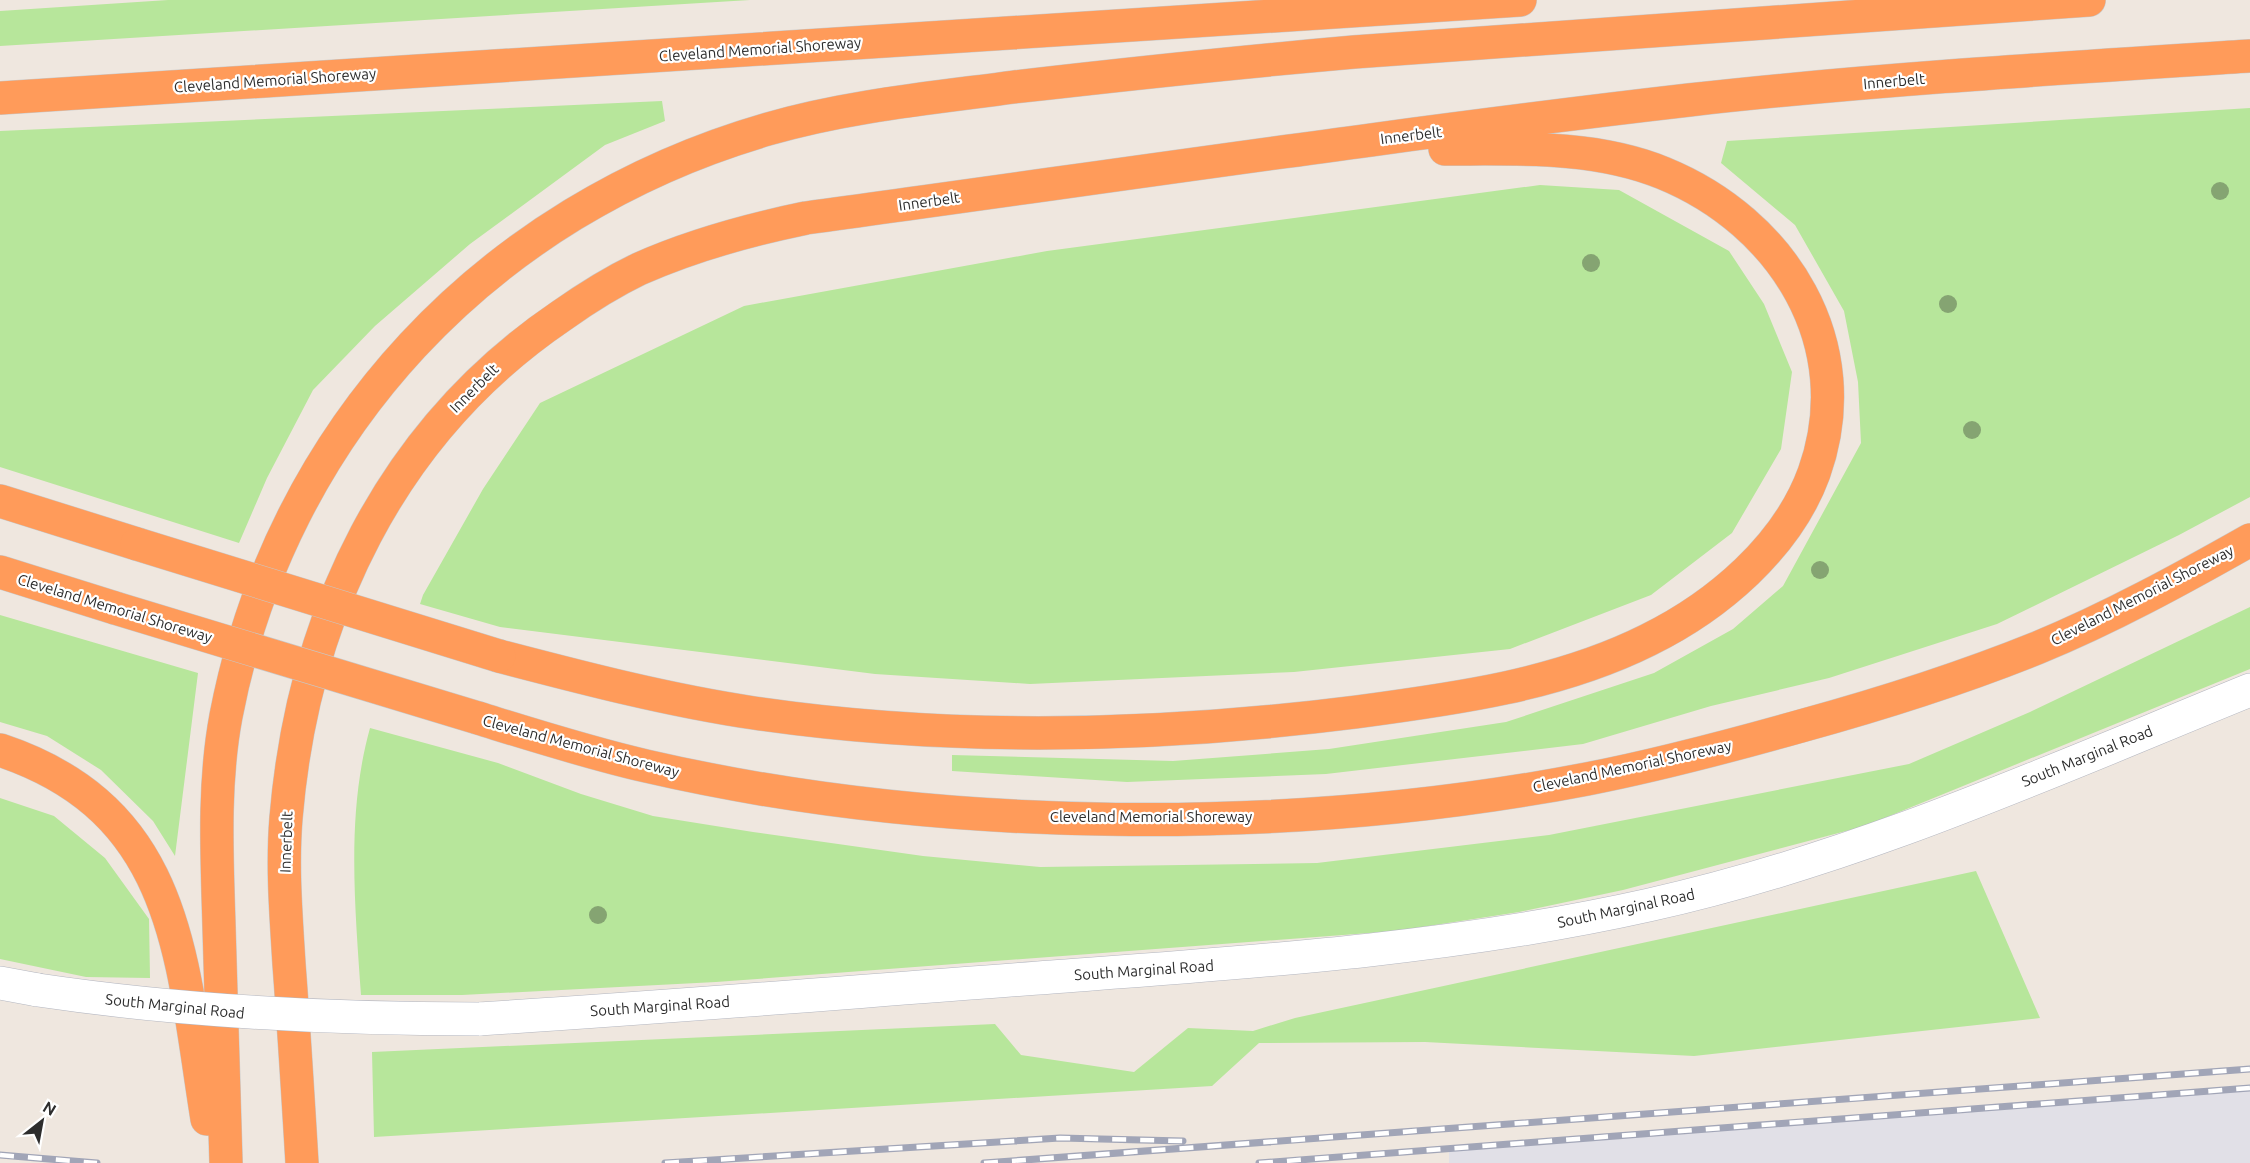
<svg xmlns="http://www.w3.org/2000/svg" width="2250" height="1163" viewBox="0 0 2250 1163" font-family="Ubuntu,sans-serif">
<style>
.industrial{fill:#e1e0e7}
.green{fill:#b7e69b}
.lines{fill:none;stroke-linecap:round;stroke-linejoin:round}
.minor-casing{stroke:#b3b6c0;stroke-width:34}
.highway-casing{stroke:#c8c8c8;stroke-width:34}
.minor{stroke:#fff;stroke-width:33}
.highway{stroke:#ff9b5a;stroke-width:33}
.rail-casing{stroke:#a1a5b7;stroke-width:7}
.rail{stroke:#fff;stroke-width:4.5;stroke-dasharray:14;stroke-linecap:butt}
.minor-bridge-casing{stroke:#b3b6c0;stroke-width:34;stroke-linecap:butt}
.highway-bridge-casing{stroke:#c8c8c8;stroke-width:34;stroke-linecap:butt}
.minor-bridge{stroke:#fff;stroke-width:33}
.highway-bridge{stroke:#ff9b5a;stroke-width:33}
.tree{fill:#85a472}
.labels{text-anchor:middle;dominant-baseline:central;stroke-width:4.5;stroke-linejoin:round;paint-order:stroke}
.street-label{font-size:15px;fill:#2d2d2d;stroke:#fff}
</style>
<rect width="100%" height="100%" fill="#efe7df"/>
<!-- industrial -->
<path class="industrial" d="M 2250,1088 L 2250,1163 L 1449,1163 L 1449,1148 Z"/>
<!-- green -->
<path class="green" d="M 168,0 L 750,0 L 0,46 L 0,11 Z
M 662,101 L 665,121 L 605,145 L 470,244 L 375,326 L 313,390 L 267,478 L 239,543 L 0,467 L 0,131 Z
M 2250,108 L 2250,497 L 2179,535 L 1997,624 L 1829,678 L 1711,706 L 1583,744 L 1326,774 L 1127,782 L 952,771 L 952,755 L 1173,761 L 1329,749 L 1506,722 L 1654,673 L 1733,629 L 1783,586 L 1861,443 L 1858,382 L 1844,311 L 1795,225 L 1721,163 L 1727,141 Z
M 1540,185 L 1619,190 L 1729,251 L 1764,304 L 1792,372 L 1781,449 L 1732,533 L 1651,595 L 1510,649 L 1294,672 L 1030,684 L 875,674 L 500,627 L 420,604 L 423,595 L 483,489 L 540,403 L 744,306 L 1047,251 Z
M 2250,607 L 2250,669 L 1865,826 L 1623,890 L 1519,912 L 1396,931 L 716,982 L 462,995 L 361,995 C 355,906 346,814 370,728 L 498,763 L 581,794 L 653,816 L 753,832 L 923,856 L 1040,867 L 1317,863 L 1549,835 L 1909,764 L 2030,712 Z
M 0,615 L 198,673 L 175,856 L 153,821 L 101,770 L 47,736 L 0,722 Z
M 0,798 L 54,816 L 105,858 L 149,919 L 150,978 L 86,977 L 0,959 Z
M 1976,871 L 2040,1018 L 1694,1056 L 1425,1042 L 1259,1043 L 1212,1086 L 374,1137 L 372,1052 L 995,1024 L 1021,1055 L 1134,1072 L 1188,1028 L 1253,1031 L 1295,1018 Z"/>
<g class="lines">
<!-- minor casing -->
<g class="minor-casing">
<path id="minor" d="M 0,983 L 38,990
M 479,1019 C 671,1007 861,991 1052,977 C 1253,962 1452,949 1649,905 C 1857,859 2053,770 2250,690"/>
</g>
<!-- highway casing -->
<g class="highway-casing">
<path id="highway" d="M 0,98 L 1520,0
M 0,501 L 137,544
M 0,572 L 115,608
M 499,656 C 583,678 667,700 754,713 C 952,742 1158,737 1356,712 C 1454,699 1558,685 1648,640 C 1717,606 1787,547 1814,473 C 1860,344 1783,222 1663,173 C 1595,145 1517,149 1445,149
M 478,718 C 533,735 589,753 646,766 C 940,834 1291,836 1587,779 C 1659,765 1730,746 1801,726 C 1881,704 1960,679 2037,648 C 2110,618 2181,579 2250,540
M 0,750 C 180,810 181,958 207,1119
M 226,1163 C 224,1084 221,1005 219,926 C 217,857 213,785 226,716 C 281,429 488,210 768,129 C 847,106 932,98 1014,87 C 1127,74 1240,62 1354,52 C 1599,33 1844,16 2089,0
M 302,1163 C 298,1096 294,1030 289,964 C 286,915 282,867 286,818 C 303,616 390,432 561,316 C 585,299 612,282 639,269 C 693,245 748,230 806,218 C 1100,178 1394,134 1689,100 C 1876,79 2063,68 2250,56"/>
</g>
<!-- minor -->
<use href="#minor" class="minor"/>
<!-- highway -->
<use href="#highway" class="highway"/>
<!-- rail casing -->
<g class="rail-casing">
<path id="rail" d="M 0,1155 L 97,1163
M 665,1163 L 1060,1138 L 1183,1141
M 984,1163 L 2250,1069
M 1259,1163 L 2250,1088"/>
</g>
<!-- rail -->
<use href="#rail" class="rail"/>
<!-- minor-bridge casing -->
<g class="minor-bridge-casing">
<path id="minor-bridge" d="M 38,990 C 186,1012 330,1019 479,1019"/>
</g>
<!-- highway-bridge casing -->
<g class="highway-bridge-casing">
<path id="highway-bridge" d="M 137,544 L 499,656
M 115,608 L 478,718"/>
</g>
<!-- minor-bridge -->
<use href="#minor-bridge" class="minor-bridge"/>
<!-- highway-bridge -->
<use href="#highway-bridge" class="highway-bridge"/>
</g>
<!-- trees -->
<g class="tree">
<circle cx="2220" cy="191" r="9"/>
<circle cx="1591" cy="263" r="9"/>
<circle cx="1948" cy="304" r="9"/>
<circle cx="1972" cy="430" r="9"/>
<circle cx="1820" cy="570" r="9"/>
<circle cx="598" cy="915" r="9"/>
</g>
<g class="labels">
<!-- street labels -->
<g class="street-label">
<text transform="translate(760 49) rotate(-4)">Cleveland Memorial Shoreway</text>
<text transform="translate(275 80) rotate(-4)">Cleveland Memorial Shoreway</text>
<text transform="translate(1894 81) rotate(-5)">Innerbelt</text>
<text transform="translate(1411 135) rotate(-7)">Innerbelt</text>
<text transform="translate(929 201) rotate(-8)">Innerbelt</text>
<text transform="translate(474 388) rotate(-45)">Innerbelt</text>
<text transform="translate(2142 595) rotate(-27)">Cleveland Memorial Shoreway</text>
<text transform="translate(115 608) rotate(17)">Cleveland Memorial Shoreway</text>
<text transform="translate(581 746) rotate(15)">Cleveland Memorial Shoreway</text>
<text transform="translate(2087 756) rotate(-22)">South Marginal Road</text>
<text transform="translate(1632 766) rotate(-12)">Cleveland Memorial Shoreway</text>
<text x="1151" y="816">Cleveland Memorial Shoreway</text>
<text transform="translate(286 842) rotate(-88)">Innerbelt</text>
<text transform="translate(1626 908) rotate(-12)">South Marginal Road</text>
<text transform="translate(1144 970) rotate(-4)">South Marginal Road</text>
<text transform="translate(175 1006) rotate(6)">South Marginal Road</text>
<text transform="translate(660 1006) rotate(-4)">South Marginal Road</text>
</g>
</g>
<!-- north arrow -->
<g transform="translate(42 1121) rotate(31)" stroke="#ffffff" stroke-width="4.5" paint-order="stroke">
<path d="M0-4.5L10 22L0 15L-10 22Z" fill="#2d2d2d"/>
<text y="-9" font-size="16" font-weight="bold" text-anchor="middle" fill="#2d2d2d">N</text>
</g>
</svg>
